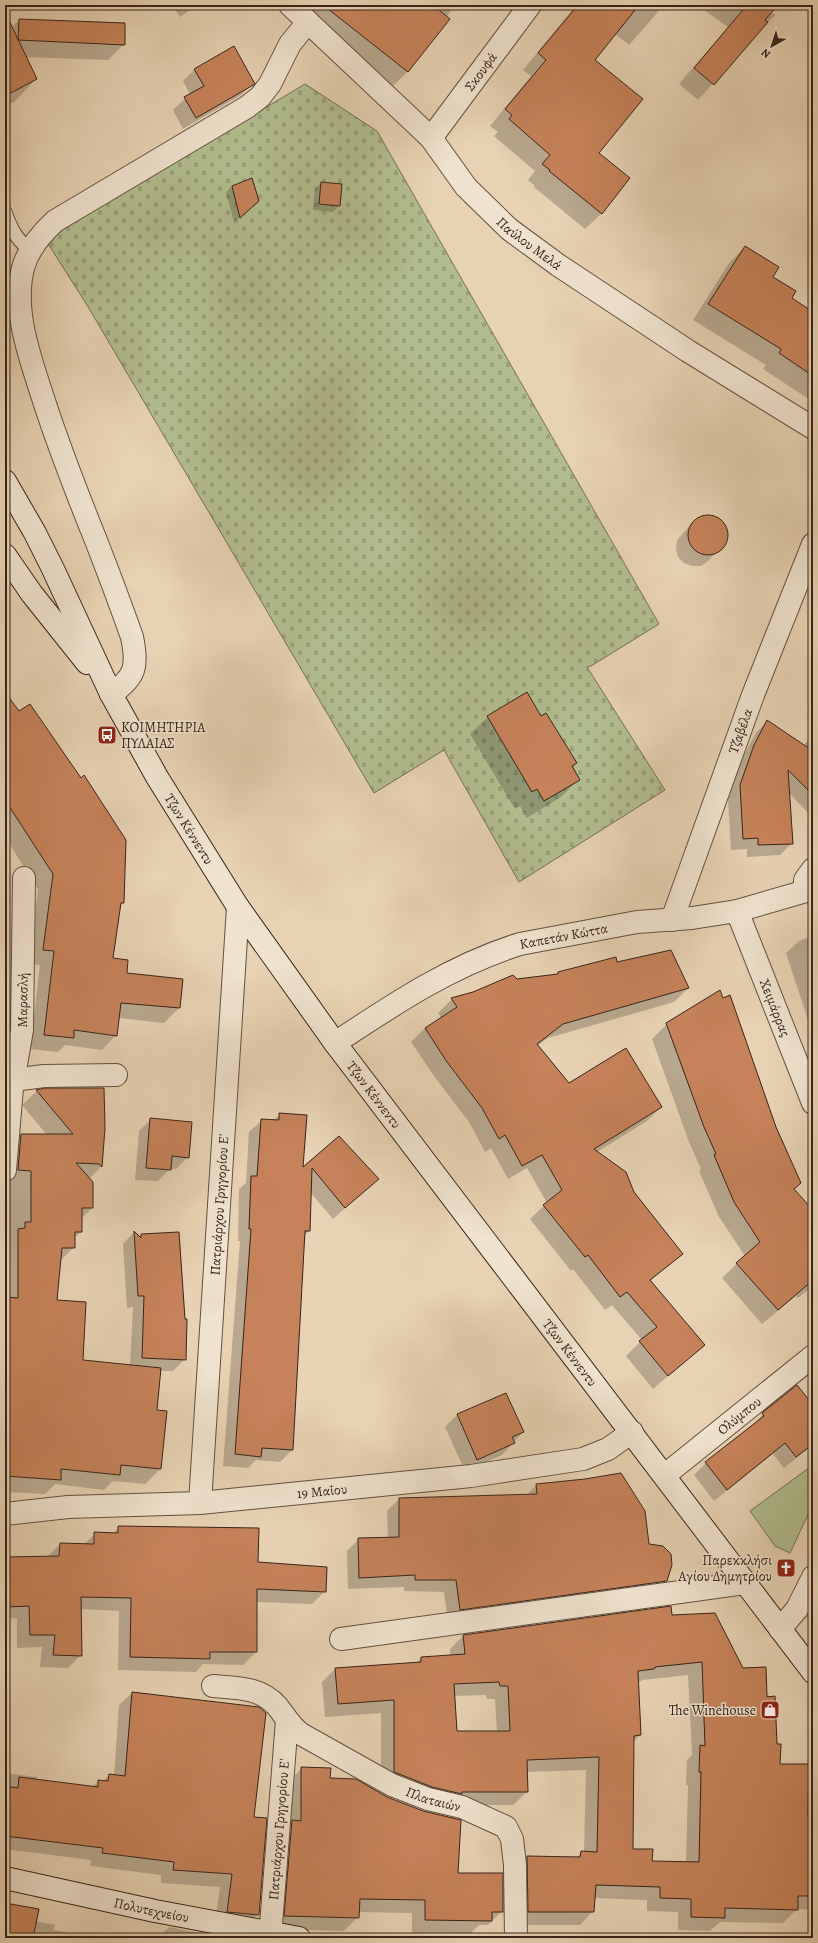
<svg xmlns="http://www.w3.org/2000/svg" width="818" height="1943" viewBox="0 0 818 1943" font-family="Alegreya,serif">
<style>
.cemetery{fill:url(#cemetery-stones);stroke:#747054}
.park{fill:#b2bd8f;stroke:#747054}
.shadow{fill:#0003;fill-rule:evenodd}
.building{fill:#c6825a;stroke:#37241a;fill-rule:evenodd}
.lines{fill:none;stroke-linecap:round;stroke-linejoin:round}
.lane-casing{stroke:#635040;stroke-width:15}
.street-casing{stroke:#635040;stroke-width:24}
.secondary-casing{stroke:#37241a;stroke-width:24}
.lane{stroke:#efe2ce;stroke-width:13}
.street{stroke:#efe2ce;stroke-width:22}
.secondary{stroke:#efe2ce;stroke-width:22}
.labels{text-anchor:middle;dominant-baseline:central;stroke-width:3;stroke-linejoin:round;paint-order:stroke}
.street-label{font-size:14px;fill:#37241a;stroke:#efe2ce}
.poi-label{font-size:14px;fill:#37241a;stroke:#efe2ce;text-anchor:end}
</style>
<defs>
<pattern id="cemetery-stones" width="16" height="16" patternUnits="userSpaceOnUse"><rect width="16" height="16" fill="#b2bd8f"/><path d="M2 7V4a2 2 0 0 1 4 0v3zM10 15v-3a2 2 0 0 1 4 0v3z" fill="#9aa27b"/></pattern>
</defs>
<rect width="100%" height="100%" fill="#e7d2b3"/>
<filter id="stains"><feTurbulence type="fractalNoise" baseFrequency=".005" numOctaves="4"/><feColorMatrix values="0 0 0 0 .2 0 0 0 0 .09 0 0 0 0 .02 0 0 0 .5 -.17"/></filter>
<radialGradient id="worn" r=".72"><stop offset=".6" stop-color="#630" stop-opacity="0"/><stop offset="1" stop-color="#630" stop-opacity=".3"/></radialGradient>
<!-- cemetery -->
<path class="cemetery" d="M 305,84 L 377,131 L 659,624 L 591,666 L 587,667 L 665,790 L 519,882 L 444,750 L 374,793 L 87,305 L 45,239 Z"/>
<!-- park -->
<path class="park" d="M 813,1465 L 813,1504 L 790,1553 L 775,1546 L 750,1511 Z"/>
<!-- shadow -->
<path class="shadow" d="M 5,5 L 13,5 L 5,10 Z
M 172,5 L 197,5 L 180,17 Z
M 304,5 L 455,5 L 408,71 L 393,86 L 308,19 Z
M 576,5 L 664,5 L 629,45 L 615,34 L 593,60 L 598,154 L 629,179 L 601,214 L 585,229 L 534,187 L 535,186 L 528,180 L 535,171 L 494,136 L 498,132 L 490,126 L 531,76 L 523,70 Z
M 697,5 L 763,5 L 775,15 L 698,100 L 679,84 L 728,27 Z
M 19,20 L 124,44 L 108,60 L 25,57 L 36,79 L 14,102 L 5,106 L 5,34 Z
M 195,69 L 253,83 L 241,95 L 183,129 L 173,110 L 190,94 L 183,81 Z
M 321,183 L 341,185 L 339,206 L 333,212 L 313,210 L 315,189 Z
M 232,186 L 252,207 L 234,222 L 226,192 Z
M 745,247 L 790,299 L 813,313 L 813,402 L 763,369 L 766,365 L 693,320 L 729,263 Z
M 702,516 L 710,516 L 718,519 L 724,525 L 727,533 L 726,542 L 708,561 L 701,566 L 692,566 L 684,563 L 678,557 L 676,549 L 677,540 L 694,521 Z
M 5,693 L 123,903 L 119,907 L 112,959 L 126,974 L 182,980 L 179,1008 L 164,1023 L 118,1018 L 116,1035 L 102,1050 L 65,1045 L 58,1052 L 30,1049 L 40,965 L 29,964 L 38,889 L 5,837 Z
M 488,717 L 541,717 L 576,763 L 571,768 L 578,780 L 561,797 L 527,818 L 520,806 L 515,809 L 470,734 Z
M 767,721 L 803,746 L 813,735 L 813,818 L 789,793 L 792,843 L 780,855 L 747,857 L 747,849 L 731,850 L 728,798 L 742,758 L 756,733 Z
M 813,936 L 813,1047 L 808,1033 L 811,1029 L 786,953 L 799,941 Z
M 616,964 L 688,988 L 674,1002 L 548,1038 L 537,1046 L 569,1085 L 661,1107 L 647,1121 L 597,1152 L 634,1192 L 682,1254 L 650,1281 L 704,1345 L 653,1389 L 626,1356 L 642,1340 L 612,1305 L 605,1310 L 573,1269 L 571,1271 L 530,1219 L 547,1203 L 527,1168 L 508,1179 L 491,1148 L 485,1152 L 469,1122 L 434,1076 L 411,1042 L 425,1028 L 441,1018 L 438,1013 L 452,999 L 517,980 L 556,975 L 558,973 Z
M 667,1024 L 776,1127 L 800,1183 L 794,1190 L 813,1211 L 813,1286 L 798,1298 L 796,1296 L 762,1324 L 722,1278 L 745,1256 L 719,1217 L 699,1171 L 701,1169 L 689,1142 L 652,1039 Z
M 37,1091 L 104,1128 L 101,1167 L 89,1179 L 92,1208 L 81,1219 L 81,1232 L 74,1238 L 74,1247 L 59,1262 L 56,1301 L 82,1361 L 130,1366 L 133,1307 L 127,1308 L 123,1244 L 134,1232 L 139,1237 L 141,1235 L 185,1359 L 173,1371 L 160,1371 L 156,1411 L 166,1412 L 160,1469 L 145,1484 L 113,1481 L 104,1490 L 55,1484 L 45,1494 L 5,1492 L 5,1160 L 6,1150 L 21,1135 L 47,1135 L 22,1105 Z
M 280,1114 L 302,1169 L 339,1137 L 377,1179 L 333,1219 L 310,1192 L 309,1231 L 304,1236 L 292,1450 L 280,1462 L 256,1460 L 248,1468 L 223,1466 L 240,1241 L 238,1241 L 239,1189 L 246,1183 L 249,1132 L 262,1120 L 273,1121 Z
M 151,1119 L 188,1157 L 176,1169 L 170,1169 L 158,1181 L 135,1180 L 139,1131 Z
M 506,1394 L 523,1432 L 502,1455 L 465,1471 L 445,1427 L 457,1415 Z
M 813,1407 L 813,1445 L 784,1468 L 773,1454 L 714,1501 L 694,1475 L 706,1463 L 751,1427 L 763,1414 Z
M 536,1485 L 666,1581 L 654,1593 L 448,1621 L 444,1592 L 404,1591 L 404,1587 L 348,1589 L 347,1551 L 359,1539 L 388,1538 L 387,1511 L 399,1499 L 526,1496 Z
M 119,1527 L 257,1563 L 325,1591 L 312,1604 L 256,1602 L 256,1652 L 243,1665 L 203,1664 L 196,1672 L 118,1670 L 119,1611 L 80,1609 L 81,1655 L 68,1668 L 40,1667 L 42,1647 L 17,1648 L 17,1618 L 5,1619 L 5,1559 L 47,1557 L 60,1544 L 84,1544 L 95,1534 L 112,1534 Z
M 813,1597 L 813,1628 L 804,1613 Z
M 670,1607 L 671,1616 L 742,1669 L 766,1698 L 779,1765 L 807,1818 L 813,1818 L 813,1910 L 797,1909 L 783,1923 L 720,1922 L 710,1931 L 678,1930 L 678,1912 L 647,1911 L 647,1900 L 594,1898 L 593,1911 L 580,1925 L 515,1925 L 514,1871 L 527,1857 L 576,1858 L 582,1852 L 584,1852 L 586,1770 L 526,1772 L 527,1792 L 513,1805 L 450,1805 L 381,1785 L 381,1713 L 325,1717 L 322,1682 L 336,1668 L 416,1663 L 421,1658 L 450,1656 L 450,1649 L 463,1636 ZM 688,1675 L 692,1755 L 687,1760 L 686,1785 L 688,1785 L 686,1862 L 651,1862 L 632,1850 L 633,1742 L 640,1735 L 637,1683 L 643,1680 ZM 486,1695 L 487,1699 L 495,1699 L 497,1732 L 456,1732 L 454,1696 Z
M 132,1693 L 253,1818 L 258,1914 L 245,1927 L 215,1924 L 220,1887 L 161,1883 L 161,1875 L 90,1866 L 91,1860 L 5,1849 L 5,1773 L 37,1777 L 37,1780 L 92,1787 L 99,1781 L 103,1781 L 109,1775 L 114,1776 L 119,1705 Z
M 302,1768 L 329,1779 L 387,1798 L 423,1812 L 457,1874 L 502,1911 L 488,1925 L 479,1925 L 470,1934 L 412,1933 L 412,1913 L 358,1912 L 358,1917 L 344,1931 L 271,1929 L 288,1782 Z
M 5,1904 L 35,1921 L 55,1925 L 54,1930 L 97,1938 L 5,1938 Z
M 169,1927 L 226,1938 L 159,1938 Z"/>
<!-- building -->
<path class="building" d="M 323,5 L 433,5 L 450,19 L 408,72 Z
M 578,5 L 639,5 L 595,60 L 643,99 L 599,153 L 630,178 L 602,214 L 549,171 L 550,170 L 542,164 L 550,155 L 509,119 L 512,115 L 505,109 L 546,60 L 538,53 Z
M 747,5 L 778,5 L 765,20 L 768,22 L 714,85 L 694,68 Z
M 5,12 L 37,79 L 5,96 Z
M 19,19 L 125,23 L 125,45 L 18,40 Z
M 234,46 L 255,84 L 196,118 L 184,97 L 204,86 L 194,69 Z
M 252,178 L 259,201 L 240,218 L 232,186 Z
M 321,182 L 342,184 L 340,206 L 319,204 Z
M 745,246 L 779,267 L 773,277 L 796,291 L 792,298 L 813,312 L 813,376 L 779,353 L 781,349 L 708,304 Z
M688 535a20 20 0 1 1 40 0a20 20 0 1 1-40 0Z
M 5,692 L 19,711 L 30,704 L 81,778 L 84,775 L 126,840 L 124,903 L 121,903 L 113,958 L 128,960 L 127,973 L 183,979 L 180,1008 L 121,1003 L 117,1036 L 74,1030 L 74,1038 L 44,1035 L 54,951 L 43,950 L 53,874 L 5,800 Z
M 527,692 L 541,716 L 546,713 L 577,763 L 572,766 L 580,780 L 544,801 L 537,789 L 532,792 L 487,716 Z
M 767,720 L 813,751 L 813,795 L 788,770 L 793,844 L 758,845 L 758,838 L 743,839 L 740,785 L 754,745 Z
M 671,950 L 689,988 L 563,1024 L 537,1044 L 569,1083 L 626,1048 L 662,1107 L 594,1149 L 626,1172 L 634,1192 L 683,1254 L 650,1280 L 705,1345 L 668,1376 L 639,1341 L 657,1327 L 627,1292 L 620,1297 L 588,1255 L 585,1257 L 543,1205 L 562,1190 L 542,1155 L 522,1166 L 505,1135 L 499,1139 L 482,1108 L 447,1062 L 425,1028 L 457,1007 L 451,998 L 473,992 L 513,975 L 517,979 L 558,974 L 558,972 L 616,957 L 617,962 Z
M 720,990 L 723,998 L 730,995 L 776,1127 L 801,1183 L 794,1189 L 813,1210 L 813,1280 L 778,1310 L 736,1263 L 760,1242 L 734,1202 L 714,1155 L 716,1154 L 704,1127 L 666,1023 Z
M 45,1088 L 104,1088 L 105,1128 L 102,1167 L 99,1164 L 76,1163 L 93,1182 L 93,1208 L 82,1208 L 82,1232 L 75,1232 L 75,1248 L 62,1248 L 57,1300 L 86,1302 L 83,1360 L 161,1368 L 157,1410 L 167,1411 L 161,1469 L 121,1465 L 120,1475 L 61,1469 L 61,1480 L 5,1476 L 5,1297 L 18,1298 L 18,1229 L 25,1228 L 25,1222 L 31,1222 L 31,1171 L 18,1170 L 21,1134 L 73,1134 L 36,1090 Z
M 279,1113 L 307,1115 L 303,1167 L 339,1136 L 379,1179 L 345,1208 L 312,1168 L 310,1231 L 305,1231 L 293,1450 L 262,1448 L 261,1457 L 235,1454 L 251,1229 L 249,1229 L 251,1176 L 257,1176 L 261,1119 L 279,1120 Z
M 150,1118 L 192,1122 L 189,1158 L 172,1156 L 171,1170 L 146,1168 Z
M 134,1231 L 141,1238 L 141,1234 L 179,1232 L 185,1319 L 187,1319 L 186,1360 L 142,1358 L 144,1296 L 138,1296 Z
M 797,1385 L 813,1405 L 813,1444 L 796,1457 L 785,1443 L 727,1490 L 705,1462 L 764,1416 L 762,1413 Z
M 506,1393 L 524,1432 L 512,1437 L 515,1443 L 477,1460 L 457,1414 Z
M 621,1473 L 645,1511 L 649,1544 L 663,1546 L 671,1554 L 672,1565 L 667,1581 L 460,1610 L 456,1580 L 415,1580 L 415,1575 L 359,1578 L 358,1538 L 399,1537 L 399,1498 L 537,1494 L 536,1484 L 585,1479 Z
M 118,1526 L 259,1528 L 258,1562 L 327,1567 L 326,1592 L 257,1589 L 257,1652 L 210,1652 L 210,1659 L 130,1657 L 131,1598 L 81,1597 L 82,1656 L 53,1655 L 55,1635 L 30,1635 L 29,1606 L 5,1607 L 5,1557 L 59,1556 L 60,1543 L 94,1544 L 94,1532 L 118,1533 Z
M 671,1606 L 672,1615 L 715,1613 L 743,1668 L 766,1667 L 767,1697 L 775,1696 L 777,1744 L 781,1744 L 780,1764 L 809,1764 L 808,1817 L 813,1817 L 813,1896 L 798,1896 L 798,1910 L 725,1908 L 725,1918 L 691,1917 L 691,1899 L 660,1898 L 660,1887 L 596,1885 L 594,1912 L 528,1912 L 527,1856 L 580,1857 L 581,1851 L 597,1852 L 599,1757 L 527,1760 L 528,1792 L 462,1792 L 462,1794 L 432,1787 L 394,1772 L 394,1700 L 338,1704 L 335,1668 L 421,1662 L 421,1657 L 465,1654 L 463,1635 ZM 702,1662 L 705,1746 L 700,1745 L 699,1772 L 701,1772 L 699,1862 L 652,1861 L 653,1849 L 633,1849 L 634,1736 L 641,1735 L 638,1671 L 654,1669 L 655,1667 ZM 499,1682 L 500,1686 L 508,1686 L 510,1731 L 457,1731 L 454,1684 Z
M 132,1692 L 259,1707 L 266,1713 L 254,1817 L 267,1818 L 259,1915 L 227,1912 L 232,1874 L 173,1870 L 174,1862 L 102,1853 L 103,1848 L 5,1836 L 5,1786 L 18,1788 L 19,1777 L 98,1787 L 98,1780 L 108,1781 L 109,1774 L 125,1776 Z
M 301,1767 L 331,1768 L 330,1778 L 356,1779 L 387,1797 L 423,1811 L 461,1820 L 458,1873 L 503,1873 L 503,1912 L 492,1912 L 492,1921 L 425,1920 L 425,1900 L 360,1899 L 359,1918 L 284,1916 L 292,1820 L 301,1821 Z
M 5,1903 L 39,1909 L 33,1938 L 5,1938 Z"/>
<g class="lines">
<!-- lane casing -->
<g class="lane-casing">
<path id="lane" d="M 5,212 C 11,229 16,239 31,251"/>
</g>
<!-- street casing -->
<g class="street-casing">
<g id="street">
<path id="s1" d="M 290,5 L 431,138 L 466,187 L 509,229 L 558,265 L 688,351 L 813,428"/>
<path id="s2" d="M 431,138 L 530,5"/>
<path d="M 111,694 C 136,677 138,666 132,637 C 121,606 109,574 97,543 C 78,496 60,450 44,401 C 31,360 12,312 23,268 C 28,249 41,234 55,221 L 247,107 L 260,97 L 270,84 L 290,44 L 308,22"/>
<path d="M 805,891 L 805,880 L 813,869"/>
<path id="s3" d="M 737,911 L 813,1103"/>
<path id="s4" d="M 672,920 L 753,695 L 813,544"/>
<path id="s5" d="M 335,1043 C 394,1004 452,965 520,944 L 637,922 L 692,918 L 737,911 L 813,889"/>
<path d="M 5,1081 L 44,1076 L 116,1075"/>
<path id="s6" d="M 5,1170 L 12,1088 L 22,1030 L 24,878"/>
<path id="s7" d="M 665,1475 L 813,1356"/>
<path id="s8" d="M 200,1503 L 238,907"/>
<path id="s9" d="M 5,1514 L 68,1507 L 200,1503 L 471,1476 L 583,1459 L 608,1449 L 632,1432"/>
<path d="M 780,1629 L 797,1609 L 813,1577"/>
<path d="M 341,1639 L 745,1583"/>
<path id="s10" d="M 213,1686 C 237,1688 260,1687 277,1706 C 285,1716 291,1727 301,1734 L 392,1785 L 428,1799 L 462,1807 L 506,1827 L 512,1839 L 515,1865 L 516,1938"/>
<path id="s11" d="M 270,1938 L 287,1720"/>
</g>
</g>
<!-- secondary casing -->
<g class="secondary-casing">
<g id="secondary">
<path id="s12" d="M 5,481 L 35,533 L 53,569 L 111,694 L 157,777 L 238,907 L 335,1043 L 813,1672"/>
<path d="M 5,555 L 32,594 L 87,663"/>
<path id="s13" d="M 5,1878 L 155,1911 L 299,1938"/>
</g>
</g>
<!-- lane -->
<use href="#lane" class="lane"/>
<!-- street -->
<use href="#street" class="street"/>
<!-- secondary -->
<use href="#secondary" class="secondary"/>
</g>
<!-- icons -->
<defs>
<g id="bus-square" transform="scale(1)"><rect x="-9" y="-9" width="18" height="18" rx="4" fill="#8f2418" stroke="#efe2ce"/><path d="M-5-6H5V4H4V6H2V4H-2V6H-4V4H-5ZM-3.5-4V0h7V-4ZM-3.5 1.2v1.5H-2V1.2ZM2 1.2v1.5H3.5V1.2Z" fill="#fff"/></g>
<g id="church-square" transform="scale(1)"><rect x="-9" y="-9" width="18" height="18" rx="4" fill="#8f2418" stroke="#efe2ce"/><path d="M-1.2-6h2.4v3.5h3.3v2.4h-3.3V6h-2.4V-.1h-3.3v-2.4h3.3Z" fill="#fff"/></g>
<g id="shop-square" transform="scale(1)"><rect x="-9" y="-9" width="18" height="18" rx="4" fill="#8f2418" stroke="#efe2ce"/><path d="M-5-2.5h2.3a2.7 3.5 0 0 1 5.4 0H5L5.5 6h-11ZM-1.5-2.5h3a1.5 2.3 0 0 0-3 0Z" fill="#fff"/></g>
</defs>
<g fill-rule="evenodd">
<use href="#bus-square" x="107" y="735"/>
<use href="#church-square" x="786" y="1568"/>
<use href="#shop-square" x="770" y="1710"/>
</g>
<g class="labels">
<!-- street labels -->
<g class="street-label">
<text stroke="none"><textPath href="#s2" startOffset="83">Σκουφά</textPath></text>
<text stroke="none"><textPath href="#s1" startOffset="339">Παύλου Μελά</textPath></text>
<text stroke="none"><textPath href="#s4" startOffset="201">Τζαβέλα</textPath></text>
<text stroke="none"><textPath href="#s12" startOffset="394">Τζων Κέννεντυ</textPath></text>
<text stroke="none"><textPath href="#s5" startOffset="255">Καπετάν Κώττα</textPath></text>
<text stroke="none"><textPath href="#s6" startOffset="171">Μαρασλή</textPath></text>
<text stroke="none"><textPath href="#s3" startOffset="104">Χειμάρρας</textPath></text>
<text stroke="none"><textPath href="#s12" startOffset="718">Τζων Κέννεντυ</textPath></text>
<text stroke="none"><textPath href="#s8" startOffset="299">Πατριάρχου Γρηγορίου Ε'</textPath></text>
<text stroke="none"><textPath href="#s12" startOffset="1042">Τζων Κέννεντυ</textPath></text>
<text stroke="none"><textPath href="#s7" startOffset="95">Ολύμπου</textPath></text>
<text stroke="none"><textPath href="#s9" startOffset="318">19 Μαΐου</textPath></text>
<text stroke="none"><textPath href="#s10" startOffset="254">Πλαταιών</textPath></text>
<text stroke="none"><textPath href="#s11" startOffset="109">Πατριάρχου Γρηγορίου Ε'</textPath></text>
<text stroke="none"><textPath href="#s13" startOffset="150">Πολυτεχνείου</textPath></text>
</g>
<!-- poi labels -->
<g class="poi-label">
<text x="121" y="727" text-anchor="start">ΚΟΙΜΗΤΗΡΙΑ<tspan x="121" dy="16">ΠΥΛΑΙΑΣ</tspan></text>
<text x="772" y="1560">Παρεκκλήσι<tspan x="772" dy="16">Αγίου Δημητρίου</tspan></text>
<text x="756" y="1710">The Winehouse</text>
</g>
</g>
<!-- margin -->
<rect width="818" height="1943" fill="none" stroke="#e7d2b3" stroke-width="20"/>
<rect x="6" y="6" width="806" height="1931" fill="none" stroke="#37241a" stroke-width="2"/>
<rect x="10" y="10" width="798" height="1923" fill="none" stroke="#37241a"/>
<!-- north arrow -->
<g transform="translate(772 46) rotate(219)" stroke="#efe2ce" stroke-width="3" paint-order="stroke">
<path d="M0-3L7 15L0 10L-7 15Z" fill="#37241a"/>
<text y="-6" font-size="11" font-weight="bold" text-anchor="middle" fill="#37241a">N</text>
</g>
<rect width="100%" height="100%" filter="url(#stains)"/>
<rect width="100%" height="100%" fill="url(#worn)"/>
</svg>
